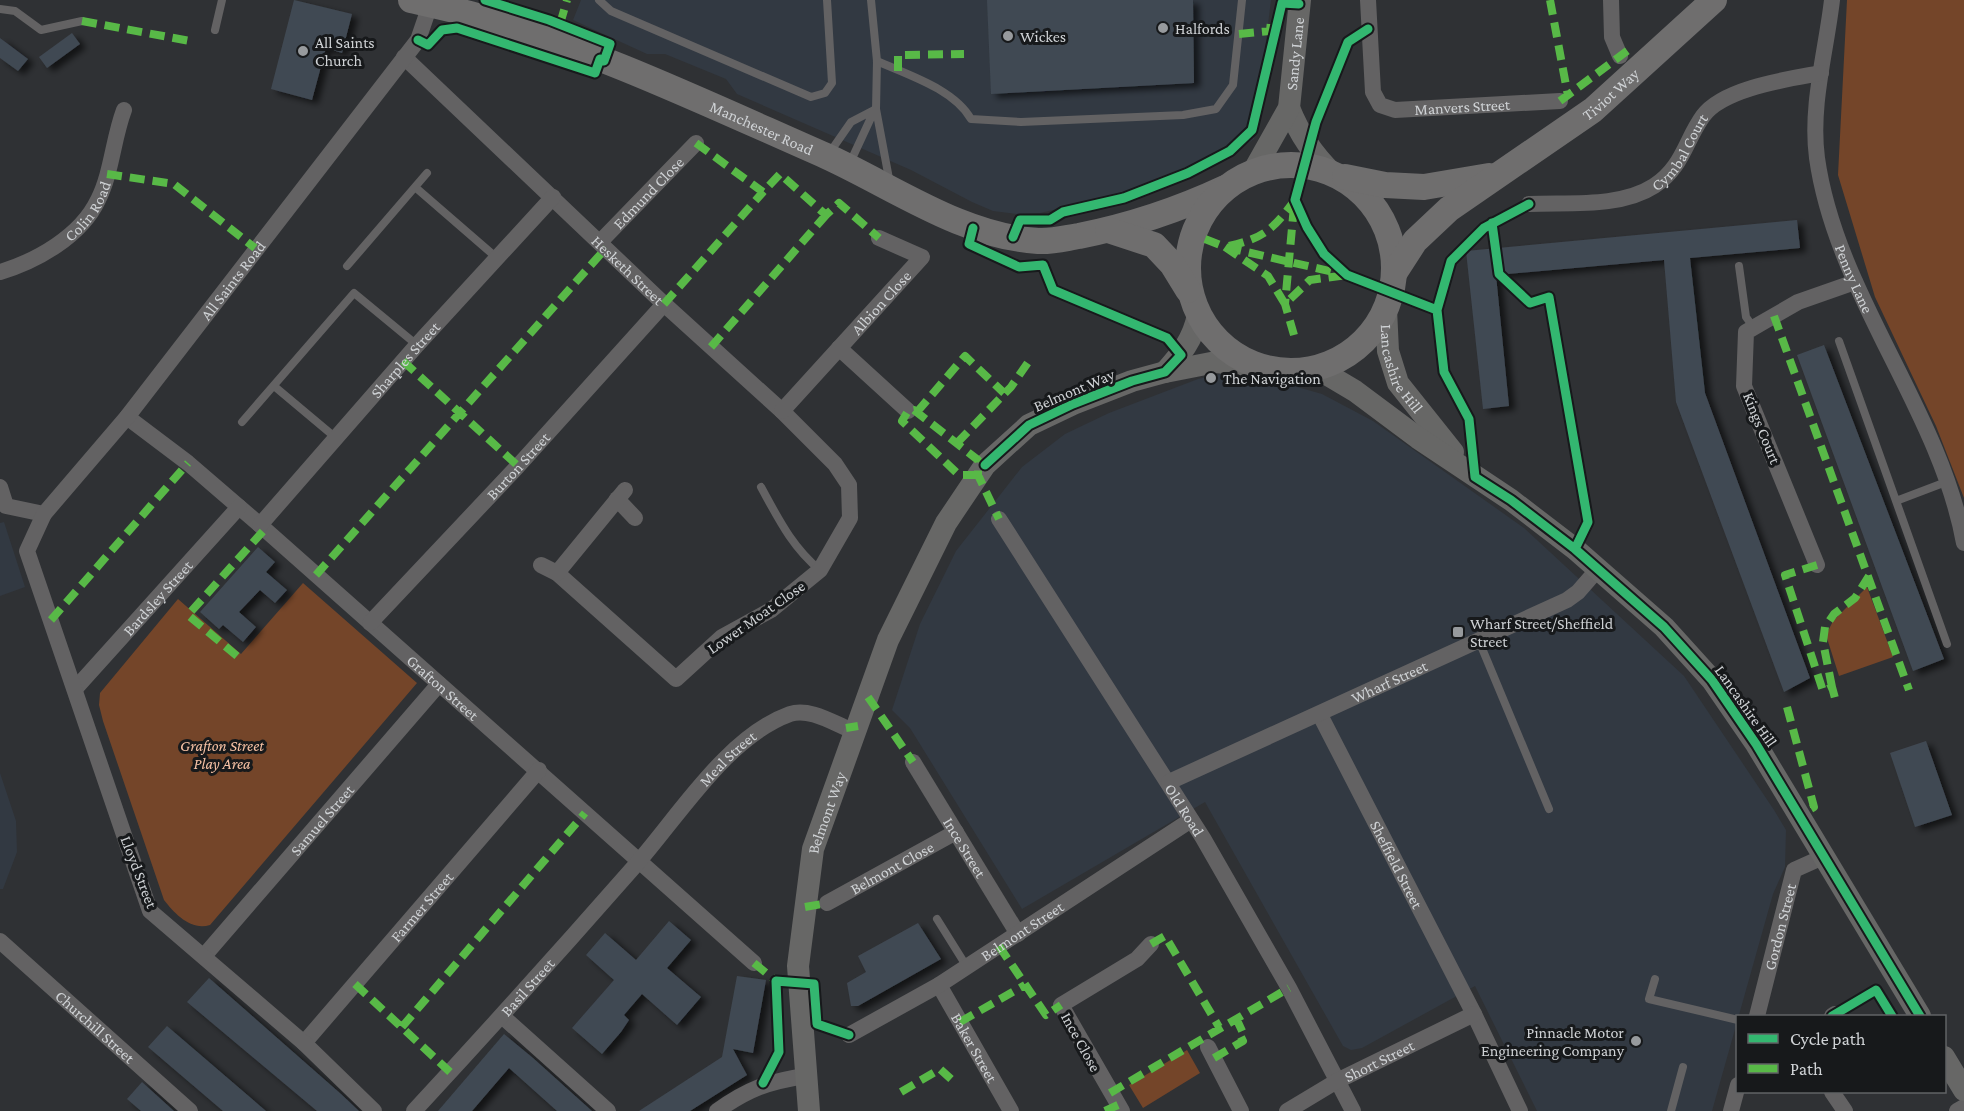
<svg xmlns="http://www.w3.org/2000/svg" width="1964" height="1111" viewBox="0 0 1964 1111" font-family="'Crimson Pro',serif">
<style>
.built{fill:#323942}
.green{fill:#744529}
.building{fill:#404953;filter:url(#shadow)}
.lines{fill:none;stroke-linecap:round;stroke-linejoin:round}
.lane{stroke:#636263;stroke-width:8}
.street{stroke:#636263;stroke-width:16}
.secondary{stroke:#676766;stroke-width:22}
.primary{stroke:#6f6e6e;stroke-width:26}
.quiet{stroke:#58b947;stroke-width:8;stroke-dasharray:15 8;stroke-linecap:butt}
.cycleway-casing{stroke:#17191b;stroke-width:13}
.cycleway{stroke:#33b770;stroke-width:9}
.poi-dot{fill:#979a9d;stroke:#17191b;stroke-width:2}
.labels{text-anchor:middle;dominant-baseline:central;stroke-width:6;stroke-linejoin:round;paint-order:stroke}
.poi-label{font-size:16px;fill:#cfd2d5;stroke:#17191b;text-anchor:start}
.street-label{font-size:16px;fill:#cfd2d5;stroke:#17191b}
.park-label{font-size:16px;font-style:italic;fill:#f6c1a4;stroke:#17191b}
</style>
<defs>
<filter id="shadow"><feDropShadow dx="6" dy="4" stdDeviation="3" flood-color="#0009"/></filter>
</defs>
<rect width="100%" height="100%" fill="#2f3134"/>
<!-- built -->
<path class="built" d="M 581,0 L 1271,0 L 1254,139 L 1223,160 L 1101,199 L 1040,213 L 1017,214 L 993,211 L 972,202 L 911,170 L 737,94 L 726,79 L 665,54 L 647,54 L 573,20 Z
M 1238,370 L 1322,394 L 1373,421 L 1524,528 L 1684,676 L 1774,810 L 1786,830 L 1785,867 L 1773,894 L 1712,1111 L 1537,1111 L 1475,986 L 1362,1048 L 1351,1050 L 1343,1046 L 1205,802 L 1022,909 L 910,728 L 892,710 L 920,624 L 956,551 L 1022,467 L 1065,434 L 1109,413 L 1198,379 Z
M 4,522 L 25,587 L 0,596 L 0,523 Z
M 0,773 L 16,821 L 17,852 L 3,889 L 0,889 Z"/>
<!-- green -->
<path class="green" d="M 1847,0 L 1964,0 L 1964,498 L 1936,426 L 1875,297 L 1838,175 Z
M 303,583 L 417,683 L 210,925 C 191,931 175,914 164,900 L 103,721 L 99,705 L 100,693 L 178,599 L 241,654 Z
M 1867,587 L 1893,657 L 1839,676 L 1826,635 L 1833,621 Z
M 1187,1050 L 1200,1073 L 1143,1108 L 1129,1085 Z"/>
<!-- building -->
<path class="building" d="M 294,0 L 352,14 L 342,53 L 326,48 L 312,100 L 271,89 Z
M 987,0 L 1193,0 L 1194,83 L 991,94 Z
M 72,33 L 80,44 L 47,68 L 39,57 Z
M 0,38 L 28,59 L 18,71 L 0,58 Z
M 1797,220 L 1800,248 L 1690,258 L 1705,393 L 1810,678 L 1784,692 L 1676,402 L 1664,260 L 1496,275 L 1509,406 L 1483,409 L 1466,251 Z
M 1824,345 L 1944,659 L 1913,671 L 1797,355 Z
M 258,547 L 275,562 L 266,572 L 287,590 L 275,603 L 260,590 L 239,612 L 256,627 L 243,642 L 223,625 L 219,629 L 200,612 Z
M 1926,741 L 1952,815 L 1915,827 L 1890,753 Z
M 669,921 L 691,940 L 667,968 L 701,997 L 677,1025 L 642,994 L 624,1015 L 629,1020 L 621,1032 L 602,1054 L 572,1028 L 614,980 L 586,955 L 605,933 L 636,960 Z
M 918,923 L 941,959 L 858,1006 L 851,1006 L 847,983 L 866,972 L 858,956 Z
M 737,976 L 766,980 L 753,1053 L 733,1049 L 747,1075 L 690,1111 L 639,1111 L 722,1057 Z
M 209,978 L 341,1094 L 359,1111 L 317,1111 L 187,1002 Z
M 167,1026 L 266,1111 L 223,1111 L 148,1047 Z
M 504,1034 L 533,1058 L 592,1111 L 557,1111 L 509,1068 L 472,1111 L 438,1111 Z
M 142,1082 L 174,1111 L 141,1111 L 127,1099 Z"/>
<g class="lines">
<!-- lane -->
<path class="lane" d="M 599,0 L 611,11 L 811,97 L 825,93 L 832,83 L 827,0
M 871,0 L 877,61 L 876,109 L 890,184
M 0,9 L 15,11 L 41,30 L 82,21
M 215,30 L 222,0
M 877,61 C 908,75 954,89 971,119 L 1021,122 L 1183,115 L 1216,109 L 1233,85 L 1242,0
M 828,155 L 851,122 L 876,109
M 849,165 L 875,109
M 415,187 L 497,258
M 347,266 L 427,173
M 1739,266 L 1746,317 L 1754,328
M 1839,341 L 1947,644
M 274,386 L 336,438
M 242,422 L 354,293 L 417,345
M 761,487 C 778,518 792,547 820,570
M 1896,501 L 1946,482
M 1479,641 L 1549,809
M 937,919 L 967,967
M 1655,979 L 1649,999 L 1738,1020
M 1671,1111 L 1683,1067"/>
<!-- street -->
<g class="street">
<path id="s1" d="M 1368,0 L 1373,92 L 1380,105 L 1395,110 L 1560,101"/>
<path d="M 1611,0 L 1612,37 L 1620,56"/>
<path id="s2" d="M 1832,0 C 1826,52 1810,106 1817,158 C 1836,294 1940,410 1964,543"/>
<path id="s3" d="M 404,57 L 664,304 L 782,411 L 835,464 L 849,485 L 850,518 L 820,570 L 771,610 L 722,637 L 676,679 L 557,573 L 541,565"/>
<path id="s4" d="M 1529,204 C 1568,202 1620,208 1654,186 C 1683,167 1685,141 1703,116 C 1723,88 1789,79 1821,73"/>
<path id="s5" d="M 600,242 L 696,143"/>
<path id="s6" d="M 0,272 C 37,261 81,236 98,200 C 112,172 113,139 124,110"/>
<path d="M 839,348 L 908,411"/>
<path id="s7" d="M 782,411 L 922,257 L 879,238"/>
<path id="s8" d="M 127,417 L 188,463 L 260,525 L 754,963"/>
<path d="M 0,487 L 6,506 L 44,514"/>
<path d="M 617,499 L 635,518"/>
<path id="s9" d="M 999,519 L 1203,838 L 1289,988 L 1353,1111"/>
<path id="s10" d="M 260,525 L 417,345 L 553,197"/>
<path d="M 1817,565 L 1744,386 L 1746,332 L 1798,302 L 1855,282"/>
<path d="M 557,573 L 625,490"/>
<path id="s11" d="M 370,623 L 518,466 L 664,304"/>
<path id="s12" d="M 75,689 L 239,507"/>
<path id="s13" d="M 1320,715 L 1474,1014 L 1520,1111"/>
<path id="s14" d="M 913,762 L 1018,934"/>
<path id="s15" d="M 1169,782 L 1567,600 L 1578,592 L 1598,569"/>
<path id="s16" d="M 827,903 L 956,832"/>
<path id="s17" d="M 0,941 L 190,1111"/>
<path id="s18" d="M 204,956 L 439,684"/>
<path id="s19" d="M 939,985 L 1011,1111"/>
<path d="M 502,1016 L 608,1111"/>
<path id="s20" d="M 1757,1016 L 1794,870 L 1823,857"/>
<path d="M 1832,1016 L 1835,1014"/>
<path id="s21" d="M 849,1035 L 939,985 L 1191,820"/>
<path id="s22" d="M 304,1043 L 539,770"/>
<path d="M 1208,1047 L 1241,1111"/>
<path d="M 1832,1092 L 1845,1111"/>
<path id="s23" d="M 374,1111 L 304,1043 L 150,911 L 27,551 L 44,514 L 127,417 L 418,40 L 430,5"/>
<path id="s24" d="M 414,1111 C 488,1031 561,950 633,868 C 677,819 726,737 790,714 C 808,708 830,721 846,728"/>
<path d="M 717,1111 C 748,1089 767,1082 805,1076"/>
<path d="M 1122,1111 L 1061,1005 L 1137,959 L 1151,944"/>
<path id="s25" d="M 1287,1111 L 1337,1081 L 1474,1014"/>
<path d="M 1731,1111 L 1738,1085"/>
<path d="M 1957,1111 L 1964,1107"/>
</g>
<!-- secondary -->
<g class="secondary">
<path d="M 1289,108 C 1300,135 1312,153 1333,174"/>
<path id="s26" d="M 1253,172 L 1289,108 L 1300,0"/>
<path id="s27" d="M 1386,309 L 1388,351 L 1398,383 L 1453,452"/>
<path d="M 1318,369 L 1355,391 L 1418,438 L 1511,500 L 1575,549 L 1664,627 L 1712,680 L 1756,744 L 1920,1016"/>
<path d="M 1165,372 C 1181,354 1193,340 1198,315"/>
<path d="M 1944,1057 L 1964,1090"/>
<path id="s28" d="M 809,1111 L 798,966 L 813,849 L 888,640 L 946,523 L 985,465 L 1029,425 L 1073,404 L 1132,381 L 1165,372 L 1216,362 L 1255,366"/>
</g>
<!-- primary -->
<g class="primary">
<path id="s29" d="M 411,0 C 433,5 456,10 477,16 C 597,51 712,106 826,156 C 894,187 961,236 1038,241 C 1052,242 1066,238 1079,236 C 1129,226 1178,210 1225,188"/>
<circle cx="1291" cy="268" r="103"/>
<path d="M 1345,177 L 1385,185 L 1424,187 L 1489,176"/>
<path d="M 1108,230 L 1154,245 L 1172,264 L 1188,290"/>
<path id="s30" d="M 1395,272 L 1415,241 L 1449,209 L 1593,110 L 1714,0"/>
</g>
<!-- quiet -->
<path class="quiet" d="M 1550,0 L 1568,96
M 82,21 L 190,41
M 560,24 L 567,0
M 1239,34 L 1270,31 L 1271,21
M 898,71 L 898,55 L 964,54
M 1560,101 L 1631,48
M 696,143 L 763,192 L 780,174 L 826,215 L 839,203 L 879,238
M 107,174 L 174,184 L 255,248
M 1205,239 L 1225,247 L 1342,274
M 1229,246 C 1265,238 1274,228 1295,200
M 1225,247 L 1268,276 L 1285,304 L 1310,280 L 1347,275
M 664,304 L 763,192
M 1774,316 L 1909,690
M 1294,335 L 1285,304 L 1294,206
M 711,347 L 826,215
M 403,361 L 518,466
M 917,412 L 965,356 L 1004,393
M 957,443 L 1011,387 L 1029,361
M 978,475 L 959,475 L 902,421 L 908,411 L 914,410 L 978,460 L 978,475 L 999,519
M 1817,565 L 1785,575 L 1823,691 L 1832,687 L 1835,698
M 316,575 L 606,248
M 51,620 L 188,463
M 237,656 L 188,615 L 265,529
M 1832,687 L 1823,642 L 1825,627 L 1834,614 L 1855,598 L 1869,576
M 1721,694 L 1738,683
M 868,697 L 913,762
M 1787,707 L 1814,807 L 1799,816
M 846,728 L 858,726
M 805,907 L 827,903
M 1151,944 L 1165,936 L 1219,1027
M 999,946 L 1046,1015 L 1061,1005
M 754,963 L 776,981
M 355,984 L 450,1072
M 960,1022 L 1025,985
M 402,1027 L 585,813
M 1214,1058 L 1243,1041 L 1240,1035 L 1243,1033 L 1236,1018
M 901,1092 L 940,1069 L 951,1079
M 1110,1093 L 1289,988
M 1105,1111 L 1118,1105"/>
<!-- cycleway casing -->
<g class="cycleway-casing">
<path id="cycleway" d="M 485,0 L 549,20 L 610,44 L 604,61
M 1368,29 L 1348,42 L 1316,122 L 1295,200 L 1307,227 L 1324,254 L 1347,275 L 1437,310
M 418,40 L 428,45 L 442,30 L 457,28 L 595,73 L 600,59
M 1529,204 L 1484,228 L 1451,261 L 1437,310 L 1444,372 L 1469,419 L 1475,477 L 1511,500 L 1575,549 L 1664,627 L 1712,680 L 1756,744 L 1920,1016
M 1492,223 L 1499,274 L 1530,303 L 1549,297 L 1588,522 L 1575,549
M 973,228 L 969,244 L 1019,267 L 1043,265 L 1053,290 L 1167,338 L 1181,355 L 1165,372 L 1132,381 L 1073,404 L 1029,425 L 985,465
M 1013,237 L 1020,220 L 1050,220 L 1063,212 L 1124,198 L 1188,173 L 1230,151 L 1252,130 L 1282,3 L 1299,4
M 1832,1016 L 1876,990 L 1892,1016
M 763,1083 L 779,1052 L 776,981 L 814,984 L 817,1024 L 849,1035"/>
</g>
<!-- cycleway -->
<use href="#cycleway" class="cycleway"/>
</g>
<!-- markers -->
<g class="poi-dot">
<circle cx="1163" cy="28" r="6"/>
<circle cx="1008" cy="36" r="6"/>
<circle cx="303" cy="51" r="6"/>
<circle cx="1211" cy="378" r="6"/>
<rect x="1452" y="626" width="12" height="12" rx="3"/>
<circle cx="1636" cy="1041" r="6"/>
</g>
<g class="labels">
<!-- poi labels -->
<g class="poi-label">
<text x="1175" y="28">Halfords</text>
<text x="1020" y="36">Wickes</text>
<text x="315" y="42">All Saints<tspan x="315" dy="18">Church</tspan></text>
<text x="1223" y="378">The Navigation</text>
<text x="1470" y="623">Wharf Street/Sheffield<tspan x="1470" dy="18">Street</tspan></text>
<text x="1624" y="1032" text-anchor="end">Pinnacle Motor<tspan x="1624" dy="18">Engineering Company</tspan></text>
</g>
<!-- street labels -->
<g class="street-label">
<text stroke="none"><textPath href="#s26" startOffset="128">Sandy Lane</textPath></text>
<text stroke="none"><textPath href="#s30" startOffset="282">Tiviot Way</textPath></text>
<text stroke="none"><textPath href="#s1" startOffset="190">Manvers Street</textPath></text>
<text stroke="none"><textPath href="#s29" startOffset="374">Manchester Road</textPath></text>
<text stroke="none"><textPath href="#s4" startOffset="171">Cymbal Court</textPath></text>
<text stroke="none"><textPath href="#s5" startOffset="69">Edmund Close</textPath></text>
<text stroke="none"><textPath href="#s6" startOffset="110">Colin Road</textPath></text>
<text stroke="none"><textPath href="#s3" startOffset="309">Hesketh Street</textPath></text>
<text stroke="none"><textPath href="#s23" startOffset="1022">All Saints Road</textPath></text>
<text stroke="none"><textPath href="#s2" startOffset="286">Penny Lane</textPath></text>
<text stroke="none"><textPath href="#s7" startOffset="147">Albion Close</textPath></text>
<text stroke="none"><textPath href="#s10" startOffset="220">Sharples Street</textPath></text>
<text stroke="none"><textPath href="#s27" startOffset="63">Lancashire Hill</textPath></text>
<text transform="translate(1074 390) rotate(-23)">Belmont Way</text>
<text transform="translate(1762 428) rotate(68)">Kings Court</text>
<text stroke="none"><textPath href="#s11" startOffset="216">Burton Street</textPath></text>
<text stroke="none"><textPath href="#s12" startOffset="123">Bardsley Street</textPath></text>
<text transform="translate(756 617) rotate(-35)">Lower Moat Close</text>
<text stroke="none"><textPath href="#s15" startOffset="242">Wharf Street</textPath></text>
<text stroke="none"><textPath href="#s8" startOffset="416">Grafton Street</textPath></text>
<text transform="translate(1746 706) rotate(55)">Lancashire Hill</text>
<text stroke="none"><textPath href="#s24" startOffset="472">Meal Street</textPath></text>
<text stroke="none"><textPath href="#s9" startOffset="345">Old Road</textPath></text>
<text stroke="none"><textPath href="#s28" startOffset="302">Belmont Way</textPath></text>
<text stroke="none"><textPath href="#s18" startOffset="180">Samuel Street</textPath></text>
<text stroke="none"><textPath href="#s14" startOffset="100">Ince Street</textPath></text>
<text stroke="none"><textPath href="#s13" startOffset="168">Sheffield Street</textPath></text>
<text stroke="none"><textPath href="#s16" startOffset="74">Belmont Close</textPath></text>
<text transform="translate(139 872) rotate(69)">Lloyd Street</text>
<text stroke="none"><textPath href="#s22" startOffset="180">Farmer Street</textPath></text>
<text stroke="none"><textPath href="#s20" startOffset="92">Gordon Street</textPath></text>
<text stroke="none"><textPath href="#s21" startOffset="202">Belmont Street</textPath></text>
<text stroke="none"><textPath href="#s24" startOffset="168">Basil Street</textPath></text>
<text stroke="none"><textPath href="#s17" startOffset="128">Churchill Street</textPath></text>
<text transform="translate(1081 1042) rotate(61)">Ince Close</text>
<text stroke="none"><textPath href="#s19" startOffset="72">Baker Street</textPath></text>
<text stroke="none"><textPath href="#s25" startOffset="105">Short Street</textPath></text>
</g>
<!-- park labels -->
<g class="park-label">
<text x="222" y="745">Grafton Street<tspan x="222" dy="18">Play Area</tspan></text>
</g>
</g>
<!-- legend -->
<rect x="1736" y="1015" width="210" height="78" fill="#17191b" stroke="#616365" stroke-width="1.5"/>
<rect x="1748" y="1034" width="30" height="9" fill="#33b770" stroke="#616365" stroke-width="1.5"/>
<text x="1790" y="1045" font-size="18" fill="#cfd2d5">Cycle path</text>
<rect x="1748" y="1064" width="30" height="9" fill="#58b947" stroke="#616365" stroke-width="1.5"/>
<text x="1790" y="1075" font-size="18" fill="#cfd2d5">Path</text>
</svg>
